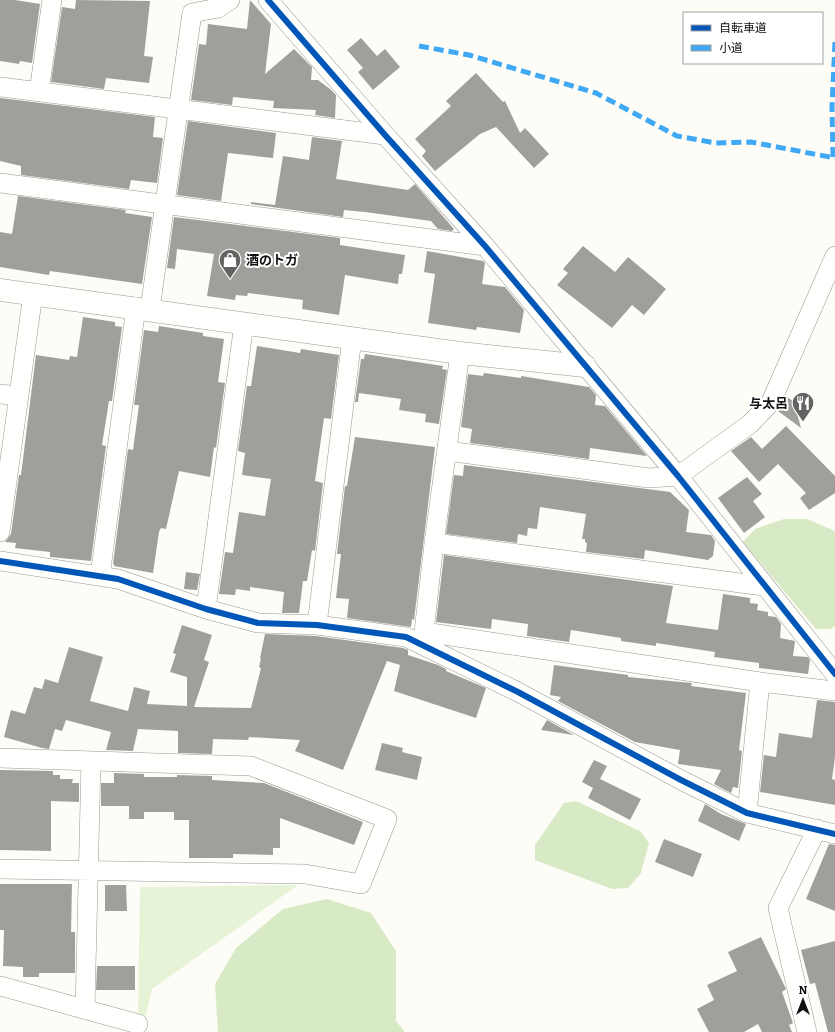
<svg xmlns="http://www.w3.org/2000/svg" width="835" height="1032" viewBox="0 0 835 1032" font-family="Bitter,'Noto Sans JP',serif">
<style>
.green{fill:#e7f3d7}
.forest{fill:#d8eac5}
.building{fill:#a19f9c}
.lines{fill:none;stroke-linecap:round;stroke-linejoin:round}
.minor-casing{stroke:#979795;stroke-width:20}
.tertiary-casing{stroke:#979795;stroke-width:23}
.minor{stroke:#fffffe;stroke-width:19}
.tertiary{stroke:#fffffe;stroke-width:22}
.quiet{stroke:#3fa9f5;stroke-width:5;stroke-dasharray:10 5;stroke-linecap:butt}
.cycleway-casing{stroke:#fff;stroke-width:8}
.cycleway{stroke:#0057b8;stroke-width:6}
.labels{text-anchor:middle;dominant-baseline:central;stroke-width:4;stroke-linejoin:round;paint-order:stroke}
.poi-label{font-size:13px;font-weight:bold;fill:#111;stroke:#fff;text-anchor:start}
</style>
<rect width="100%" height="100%" fill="#fdfcf7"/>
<!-- green -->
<path class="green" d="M 298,885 L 152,989 L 146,1016 L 138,1014 L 140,887 Z"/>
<!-- forest -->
<path class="forest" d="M 784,519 L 807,519 L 835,531 L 835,626 L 831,629 L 816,629 L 743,542 L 755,529 Z
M 576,801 L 640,831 L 649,843 L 641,873 L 628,888 L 612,889 L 535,860 L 535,845 L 564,803 Z
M 327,899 L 371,913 L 396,951 L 396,1021 L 405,1032 L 218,1032 L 215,984 L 236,948 L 283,909 Z"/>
<!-- building -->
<path class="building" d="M 0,0 L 15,0 L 40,4 L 32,63 L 20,61 L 19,64 L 0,61 Z
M 76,0 L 150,1 L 144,56 L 153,57 L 149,83 L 106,78 L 104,89 L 51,82 L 62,7 L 75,9 Z
M 250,0 L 271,24 L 265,74 L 294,49 L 312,67 L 311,80 L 318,80 L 330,89 L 336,95 L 335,118 L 315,115 L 316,110 L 273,108 L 274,101 L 233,97 L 232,105 L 191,100 L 199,44 L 206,45 L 208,24 L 247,29 Z
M 361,38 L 377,56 L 385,49 L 400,67 L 373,90 L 358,72 L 363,68 L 347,50 Z
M 476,73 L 503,102 L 505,101 L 520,133 L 525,128 L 549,154 L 534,168 L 496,127 L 480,134 L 435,171 L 422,156 L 426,151 L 415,139 L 451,106 L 446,101 Z
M 0,98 L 155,117 L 153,137 L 163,138 L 157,183 L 131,180 L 129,189 L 21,175 L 21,166 L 0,161 Z
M 188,121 L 276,133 L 273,158 L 228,153 L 221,201 L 177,195 Z
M 312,137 L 342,141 L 336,179 L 408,190 L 415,184 L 454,229 L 452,231 L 438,229 L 431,221 L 365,212 L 344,210 L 343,217 L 251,204 L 251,202 L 275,205 L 283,156 L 309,160 Z
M 18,196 L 126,210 L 125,213 L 152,217 L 142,284 L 50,271 L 49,275 L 0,267 L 0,232 L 12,234 Z
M 174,217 L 340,238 L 340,245 L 405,255 L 402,274 L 399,274 L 398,284 L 345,275 L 339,315 L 302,309 L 303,300 L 248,293 L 247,296 L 236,295 L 235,300 L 207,296 L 214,254 L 177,249 L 175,269 L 167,268 Z
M 583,246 L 615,272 L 628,257 L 666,289 L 644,315 L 632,305 L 612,328 L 557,285 L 568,273 L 563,269 Z
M 427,251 L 483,261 L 485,263 L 482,284 L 505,287 L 524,310 L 520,333 L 477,327 L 476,330 L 428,323 L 435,274 L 424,272 Z
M 83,317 L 115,322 L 115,326 L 122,327 L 112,401 L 109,401 L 102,445 L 106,446 L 91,561 L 50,557 L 50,552 L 15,548 L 16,543 L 5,542 L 11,534 L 19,475 L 21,475 L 36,355 L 69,360 L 70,356 L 77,357 Z
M 159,326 L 203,333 L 203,336 L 224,339 L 218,382 L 225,383 L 216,448 L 214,447 L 210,477 L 179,471 L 166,529 L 161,528 L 159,532 L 153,573 L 114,566 L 114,564 L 113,564 L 128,449 L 133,450 L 139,405 L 134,405 L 144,330 L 158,332 Z
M 257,346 L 300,353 L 301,349 L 339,355 L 331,419 L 324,418 L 315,481 L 323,483 L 315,551 L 312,550 L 307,581 L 303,581 L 299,613 L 282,613 L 284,592 L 250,587 L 250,591 L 236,589 L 235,595 L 219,594 L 225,552 L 233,553 L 239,512 L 265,516 L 271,479 L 242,475 L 245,453 L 238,451 L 247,386 L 251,386 Z
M 365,354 L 443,366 L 442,369 L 447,370 L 439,424 L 425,422 L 426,414 L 399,410 L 401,399 L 359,393 L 358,402 L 355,402 L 361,359 L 364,359 Z
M 484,373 L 521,378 L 521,376 L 589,387 L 596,395 L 595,405 L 605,406 L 647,456 L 590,448 L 589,459 L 470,443 L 472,429 L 461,427 L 468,374 L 483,376 Z
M 786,396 L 794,402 L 801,428 L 778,411 Z
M 786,426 L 835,476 L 835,493 L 809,510 L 800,498 L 806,493 L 778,464 L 759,482 L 731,451 L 751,437 L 762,449 Z
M 355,437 L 435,447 L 414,620 L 412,619 L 411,627 L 347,618 L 349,599 L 336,598 L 341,554 L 337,554 L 345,486 L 347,486 Z
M 464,465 L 670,492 L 689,510 L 686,532 L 711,535 L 715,541 L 713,556 L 708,560 L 645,550 L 644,559 L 586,552 L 587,543 L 585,542 L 585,539 L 582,539 L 586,514 L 540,507 L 537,529 L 528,528 L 527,536 L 518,534 L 517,543 L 446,534 L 454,475 L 463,476 Z
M 747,477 L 762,494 L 753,501 L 765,517 L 744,533 L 718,498 Z
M 444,555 L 673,586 L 666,623 L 718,630 L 723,594 L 750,598 L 750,603 L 758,604 L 757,610 L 768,612 L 768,616 L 776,617 L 781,624 L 780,638 L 795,641 L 793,656 L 808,657 L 810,660 L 808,674 L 759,668 L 759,663 L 714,657 L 715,652 L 656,643 L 656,646 L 621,641 L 621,638 L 571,630 L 569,642 L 527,636 L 528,624 L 492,619 L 491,629 L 436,622 Z
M 186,572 L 200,574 L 197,590 L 184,589 Z
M 182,625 L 212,635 L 204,660 L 209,662 L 194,707 L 251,708 L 261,668 L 259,667 L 261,658 L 260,658 L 265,634 L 316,636 L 403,648 L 408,650 L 408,655 L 438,665 L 446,669 L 446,671 L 486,688 L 476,718 L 394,691 L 400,665 L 387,661 L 343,770 L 295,751 L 300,740 L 249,737 L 248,740 L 213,739 L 212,754 L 178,753 L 178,731 L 138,729 L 133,751 L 108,750 L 106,750 L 111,732 L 66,720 L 62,731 L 55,729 L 49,749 L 42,748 L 4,737 L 11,710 L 25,714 L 34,687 L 42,689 L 45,679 L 58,683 L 69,647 L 103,657 L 90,701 L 128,711 L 134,687 L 150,691 L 147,704 L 187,706 L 187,677 L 170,672 L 176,654 L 173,653 Z
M 554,665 L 628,675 L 628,677 L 692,683 L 691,686 L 746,693 L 739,750 L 742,751 L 738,788 L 733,787 L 731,793 L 714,784 L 721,770 L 678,764 L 680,750 L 635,742 L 558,701 L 561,697 L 550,695 Z
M 817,700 L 835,702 L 835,757 L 832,779 L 835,780 L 835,805 L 760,792 L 764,755 L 776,757 L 779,733 L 812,738 Z
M 547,720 L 574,735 L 541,730 Z
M 382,743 L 403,748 L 402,752 L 422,757 L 417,780 L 375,770 Z
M 594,760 L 607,766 L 600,779 L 641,799 L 630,820 L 588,798 L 593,788 L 582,782 Z
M 0,770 L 53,771 L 53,775 L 60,775 L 60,779 L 73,779 L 72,783 L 79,783 L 79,802 L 51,801 L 51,851 L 0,850 Z
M 114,773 L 144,774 L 144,777 L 177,777 L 177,775 L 212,776 L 212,780 L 264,783 L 363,822 L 354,845 L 280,818 L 280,848 L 273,848 L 273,855 L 233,854 L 233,858 L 189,858 L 189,820 L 174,820 L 174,812 L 144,812 L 144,819 L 129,819 L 129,806 L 101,806 L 101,783 L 114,783 Z
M 705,804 L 721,814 L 746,824 L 739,841 L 698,821 Z
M 664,839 L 702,854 L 693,877 L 655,862 Z
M 829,844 L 835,845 L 835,911 L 806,899 Z
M 0,884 L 72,884 L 71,932 L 75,932 L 75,973 L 39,973 L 39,977 L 23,977 L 23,967 L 3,966 L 4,930 L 0,930 Z
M 105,885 L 126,885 L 127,911 L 105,911 Z
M 761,937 L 786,989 L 782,992 L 793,1023 L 789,1025 L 792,1032 L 762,1032 L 758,1024 L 744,1032 L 709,1032 L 697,1009 L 714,1000 L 707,985 L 737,971 L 728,952 Z
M 835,941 L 835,1032 L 828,1032 L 815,983 L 810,984 L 801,950 Z
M 97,966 L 135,966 L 135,990 L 96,990 Z"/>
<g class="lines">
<!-- minor casing -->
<g class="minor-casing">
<path id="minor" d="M 268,0 L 385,135 L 485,246 L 678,476 L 835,674
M 0,87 L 385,135
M 39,92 L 52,0
M 0,183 L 485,246
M 150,309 L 192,13 L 218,8 L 230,0
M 460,353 L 434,543 L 424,632 L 760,682 L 835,691
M 0,394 L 17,396
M 447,451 L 649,478 L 678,476 L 750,424 L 771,402 L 835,256
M 0,532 L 33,294
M 434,543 L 764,586
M 0,561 L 118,579 L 206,609 L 258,623 L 317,625 L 406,637 L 518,692 L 681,780 L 747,813 L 835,834
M 100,576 L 136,307
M 206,609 L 244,323
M 317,625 L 352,338
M 0,758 L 251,766 L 387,819 L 361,884 L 305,874 L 0,869
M 747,813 L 760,682
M 0,986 L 138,1024
M 85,1009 L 91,761
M 807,1032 L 778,908 L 817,829"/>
</g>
<!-- tertiary casing -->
<g class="tertiary-casing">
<path id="tertiary" d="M 0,290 L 460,353 L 585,366"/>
</g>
<!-- minor -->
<use href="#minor" class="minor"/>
<!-- tertiary -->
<use href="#tertiary" class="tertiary"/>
<!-- quiet -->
<path class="quiet" d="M 419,46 L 469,55 L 596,93 L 677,136 L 716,143 L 751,142 L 835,158
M 833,157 L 832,107 L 835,42"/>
<!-- cycleway casing -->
<g class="cycleway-casing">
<path id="cycleway" d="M 268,0 L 385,135 L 485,246 L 678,476 L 835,674
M 0,561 L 118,579 L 206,609 L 258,623 L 317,625 L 406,637 L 518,692 L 681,780 L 747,813 L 835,834"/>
</g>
<!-- cycleway -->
<use href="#cycleway" class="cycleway"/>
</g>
<!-- icons -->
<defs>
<g id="shop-pin" transform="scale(1.15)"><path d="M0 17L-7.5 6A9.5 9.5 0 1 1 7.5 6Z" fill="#646362" stroke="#fff"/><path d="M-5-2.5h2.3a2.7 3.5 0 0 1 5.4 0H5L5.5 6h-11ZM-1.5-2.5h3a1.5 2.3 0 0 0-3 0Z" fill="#fff"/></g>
<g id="restaurant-pin" transform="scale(1.15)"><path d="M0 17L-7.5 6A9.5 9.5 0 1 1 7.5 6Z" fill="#646362" stroke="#fff"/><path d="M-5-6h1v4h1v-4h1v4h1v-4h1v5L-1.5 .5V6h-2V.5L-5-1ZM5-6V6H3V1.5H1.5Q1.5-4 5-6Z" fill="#fff"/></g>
</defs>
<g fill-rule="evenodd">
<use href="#shop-pin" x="230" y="260"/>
<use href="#restaurant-pin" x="803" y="403"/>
</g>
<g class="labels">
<!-- poi labels -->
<g class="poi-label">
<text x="246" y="260">酒のトガ</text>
<text x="788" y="403" text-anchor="end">与太呂</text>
</g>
</g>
<!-- legend -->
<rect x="683" y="12" width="140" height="52" fill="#ffffff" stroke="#a0a0a0"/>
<rect x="691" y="25" width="20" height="6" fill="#0057b8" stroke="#a0a0a0"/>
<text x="719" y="32" font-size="12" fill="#111111">自転車道</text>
<rect x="691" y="45" width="20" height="6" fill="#3fa9f5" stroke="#a0a0a0"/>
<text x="719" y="52" font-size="12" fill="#111111">小道</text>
<!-- north arrow -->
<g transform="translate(803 1000)" stroke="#ffffff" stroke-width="3" paint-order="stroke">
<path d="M0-3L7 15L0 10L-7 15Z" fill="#111111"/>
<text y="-6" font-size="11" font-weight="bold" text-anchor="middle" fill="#111111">N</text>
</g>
</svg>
